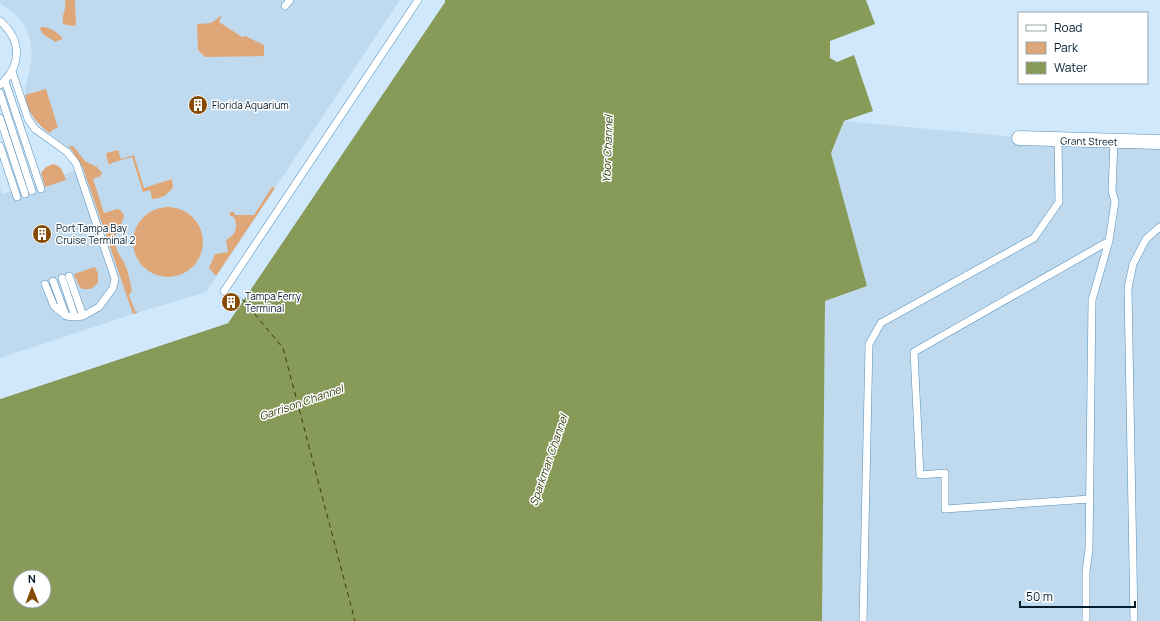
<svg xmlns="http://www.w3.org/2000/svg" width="1160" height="621" viewBox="0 0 1160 621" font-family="Manrope,sans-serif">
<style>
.built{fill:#bfdaef}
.green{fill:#dfa778}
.water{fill:#889a57;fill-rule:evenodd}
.pier{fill:#d0e8fb}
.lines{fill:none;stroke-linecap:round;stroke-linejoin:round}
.ferry{stroke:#343f0c;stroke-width:1;stroke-dasharray:5 4;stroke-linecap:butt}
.lane-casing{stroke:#5490bc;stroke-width:8}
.street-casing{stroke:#5490bc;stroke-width:15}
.path{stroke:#768fa1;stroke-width:2.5;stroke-dasharray:3 2;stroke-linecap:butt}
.lane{stroke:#fff;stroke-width:7}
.street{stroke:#fff;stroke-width:14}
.labels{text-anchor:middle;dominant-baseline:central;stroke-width:3;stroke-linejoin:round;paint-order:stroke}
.poi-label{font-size:10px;fill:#041d2e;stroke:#fff;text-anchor:start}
.street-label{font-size:10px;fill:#041d2e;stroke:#fff}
.water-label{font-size:11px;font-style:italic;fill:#343f0c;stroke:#fff}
</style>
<rect width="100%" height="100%" fill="#d0e8fb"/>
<!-- built -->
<path class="built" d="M 0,0 L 400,0 L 206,292 L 133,314 L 0,358 L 0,187 L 2,194 L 83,168 L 71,149 L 46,131 L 36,122 L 29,111 L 26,99 L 25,88 L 30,68 L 32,55 L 30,40 L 25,26 L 15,14 L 0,3 Z
M 844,121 L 1036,139 L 1160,139 L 1160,621 L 822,621 L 825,301 L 867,286 L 831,153 Z"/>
<!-- green -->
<path class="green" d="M 65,0 L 75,0 L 76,25 L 72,26 L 63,24 C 61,16 67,9 65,0 Z
M 222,15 L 219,22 L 242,37 L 245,36 L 264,45 L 264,56 L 205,57 L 198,50 L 197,24 L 211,23 Z
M 42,27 C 51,27 58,33 63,39 L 55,42 C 50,37 41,36 40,28 Z
M 46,89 L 58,128 L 54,129 L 49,133 C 36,123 27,111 25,95 Z
M 68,146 L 73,146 L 85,161 L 97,167 L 103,174 L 100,174 L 101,176 L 93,179 L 104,213 L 117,209 L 120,210 L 124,215 C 123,225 116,229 115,238 C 114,250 122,257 126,267 C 129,274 130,283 132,291 L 129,295 L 135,311 L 137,311 L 137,313 L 133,314 L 83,168 L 71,149 Z
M 118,150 L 121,159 L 134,155 L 144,188 L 172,179 L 173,187 C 168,195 162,198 153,199 L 151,198 L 152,197 L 150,190 L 143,192 L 132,157 L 111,163 L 111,165 L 108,163 L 106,153 Z
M 53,164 C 62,166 63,172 66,180 L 45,187 L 41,173 L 46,167 Z
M 272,187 L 275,188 L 216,276 L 209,268 L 215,254 L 228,252 L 226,240 C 236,235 238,227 234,217 L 230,216 L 230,212 L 234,212 L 235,215 L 254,215 Z
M133 242a35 35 0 1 1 70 0a35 35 0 1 1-70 0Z
M 95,267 L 98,274 L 98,283 L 91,289 L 82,289 L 79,286 L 74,274 Z"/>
<!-- water -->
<path class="water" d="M 445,0 L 866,0 L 875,24 L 830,41 L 830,58 L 837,62 L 854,55 L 873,111 L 844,121 L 831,153 L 867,286 L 825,301 L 822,621 L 0,621 L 0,399 L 228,323 L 445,2 ZM 20,577 L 44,577 L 44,601 L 20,601 Z"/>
<!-- pier -->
<path class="pier" d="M 443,0 L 445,0 L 445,2 L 228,323 L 0,399 L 0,397 L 226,321 Z"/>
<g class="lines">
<!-- ferry -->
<path class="ferry" d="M 243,300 L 283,348 L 355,621"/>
<!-- lane casing -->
<g class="lane-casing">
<path id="lane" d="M 285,6 L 290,0
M 0,21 C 22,40 22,66 0,85
M 12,71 L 28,119 L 35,129 L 67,152 L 76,163 L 115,279 L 113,288 L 99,307 L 83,316 L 75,317 L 66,316 L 54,306 L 45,284
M 5,81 L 41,189
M 0,93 L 32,191
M 0,118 L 25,194
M 0,146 L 17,197
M 69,276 L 83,316
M 62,278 L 75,317
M 53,281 L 66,316
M 224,291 L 418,0
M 1090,499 L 945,509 L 945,473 L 920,475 L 914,352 L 1109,241
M 863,621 L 869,344 L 881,323 L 1034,238 L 1059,202 L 1058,140
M 1086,621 L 1086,572 L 1089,549 L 1092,300 L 1109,241 L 1115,202 L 1112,191 L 1114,141
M 1134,621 L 1128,288 L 1133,264 L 1146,239 L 1160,227"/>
</g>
<!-- street casing -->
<g class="street-casing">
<path id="street" d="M 1019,138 L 1160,142"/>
</g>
<!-- path -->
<path class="path" d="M 233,295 L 243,300"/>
<!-- lane -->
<use href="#lane" class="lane"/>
<!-- street -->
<use href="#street" class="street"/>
</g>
<!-- icons -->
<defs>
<g id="building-disc" transform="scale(1)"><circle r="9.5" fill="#864a03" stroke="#fff"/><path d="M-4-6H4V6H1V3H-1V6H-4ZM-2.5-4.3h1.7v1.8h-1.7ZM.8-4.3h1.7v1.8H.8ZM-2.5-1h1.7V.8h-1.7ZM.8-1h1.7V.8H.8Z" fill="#fff"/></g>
</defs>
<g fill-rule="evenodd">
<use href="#building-disc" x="198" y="105"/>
<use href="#building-disc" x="42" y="234"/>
<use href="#building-disc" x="231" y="302"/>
</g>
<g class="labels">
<!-- poi labels -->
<g class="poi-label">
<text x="212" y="105">Florida Aquarium</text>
<text x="56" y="228">Port Tampa Bay<tspan x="56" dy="12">Cruise Terminal 2</tspan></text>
<text x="245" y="296">Tampa Ferry<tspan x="245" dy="12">Terminal</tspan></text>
</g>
<!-- street labels -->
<g class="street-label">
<text transform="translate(1089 141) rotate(1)">Grant Street</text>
</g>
<!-- water labels -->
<g class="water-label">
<text transform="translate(607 149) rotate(-88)">Ybor Channel</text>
<text transform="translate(301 402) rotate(-19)">Garrison Channel</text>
<text transform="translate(548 460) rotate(-71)">Sparkman Channel</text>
</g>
</g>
<!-- legend -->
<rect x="1018" y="12" width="130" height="72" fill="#ffffff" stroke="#9ba5ab"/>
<rect x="1026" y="25" width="20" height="6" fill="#ffffff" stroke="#9ba5ab"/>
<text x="1054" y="32" font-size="12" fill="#041d2e">Road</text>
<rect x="1026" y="42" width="20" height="12" fill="#dfa778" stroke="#9ba5ab"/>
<text x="1054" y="52" font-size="12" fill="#041d2e">Park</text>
<rect x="1026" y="62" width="20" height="12" fill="#889a57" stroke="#9ba5ab"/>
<text x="1054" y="72" font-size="12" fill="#041d2e">Water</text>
<!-- north arrow -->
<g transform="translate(32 589) rotate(359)"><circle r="19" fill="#ffffff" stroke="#9ba5ab"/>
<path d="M0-3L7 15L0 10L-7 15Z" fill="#864a03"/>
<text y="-6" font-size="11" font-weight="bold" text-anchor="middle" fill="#041d2e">N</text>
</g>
<!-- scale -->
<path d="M1020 601v6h115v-6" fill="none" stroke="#041d2e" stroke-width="2"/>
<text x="1026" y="601" font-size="12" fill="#041d2e" stroke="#ffffff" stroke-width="3" paint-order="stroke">50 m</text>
</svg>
